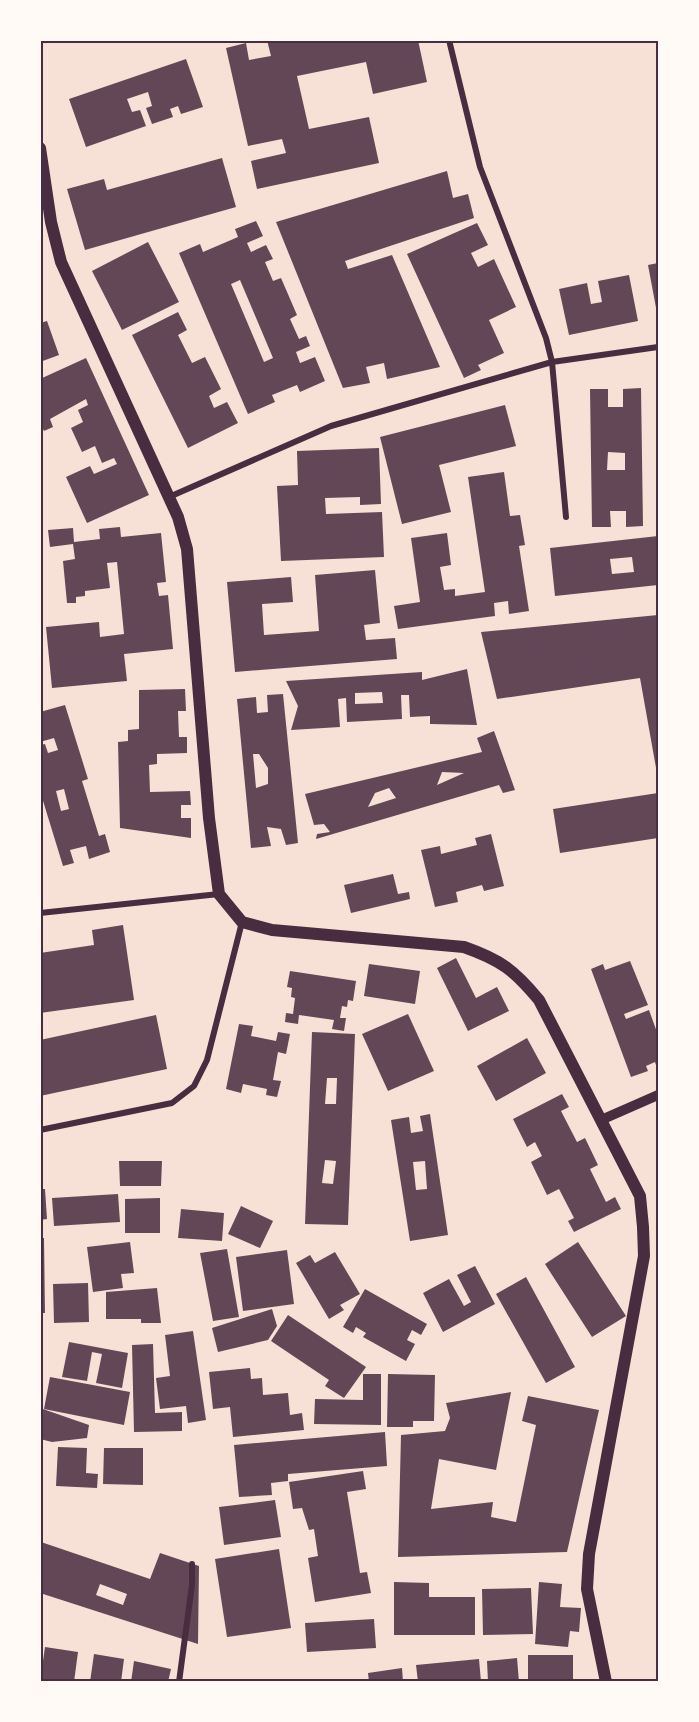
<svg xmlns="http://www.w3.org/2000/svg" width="699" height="1722" viewBox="0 0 699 1722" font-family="'Archivo Narrow',sans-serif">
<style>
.building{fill:#644757;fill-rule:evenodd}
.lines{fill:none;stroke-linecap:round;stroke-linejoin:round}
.minor{stroke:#4a2c40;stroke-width:6}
.tertiary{stroke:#4a2c40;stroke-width:10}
.secondary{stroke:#4a2c40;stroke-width:12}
.neatline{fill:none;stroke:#4a2c40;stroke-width:2}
</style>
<rect width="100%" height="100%" fill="#f7e1d7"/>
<!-- building -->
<path class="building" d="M 267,40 L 418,40 L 427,82 L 373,94 L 366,62 L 297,76 L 309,129 L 369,117 L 379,163 L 257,189 L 251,161 L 286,153 L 282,139 L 248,146 L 226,48 L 246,43 L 249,60 L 271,56 Z
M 186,59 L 203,107 L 181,114 L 178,106 L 170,109 L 173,117 L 152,124 L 146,108 L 152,106 L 148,92 L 127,99 L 132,112 L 140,110 L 146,126 L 86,147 L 69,99 Z
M 222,158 L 236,207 L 85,250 L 67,189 L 104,179 L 107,190 Z
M 447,171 L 453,198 L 468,194 L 474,218 L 345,261 L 348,269 L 392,255 L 440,367 L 387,379 L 384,363 L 366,367 L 370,383 L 343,388 L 276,222 Z
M 256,221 L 263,236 L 247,243 L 251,252 L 266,245 L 273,259 L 265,262 L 273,281 L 281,278 L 297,315 L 290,319 L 299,339 L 306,336 L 310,346 L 296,352 L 300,363 L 315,357 L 325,381 L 300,392 L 297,385 L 272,395 L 275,402 L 248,414 L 179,253 L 200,244 L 203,252 L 238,237 L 235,229 ZM 240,280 L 273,358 L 264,362 L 231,284 Z
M 477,223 L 488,245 L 471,253 L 478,267 L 494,259 L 516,307 L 489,320 L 504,353 L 478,365 L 481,370 L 464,378 L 407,254 Z
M 148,242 L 179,302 L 122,330 L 92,271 Z
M 658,263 L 658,313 L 657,313 L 648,265 Z
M 629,275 L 638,321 L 569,335 L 559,289 L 587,283 L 591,304 L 602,302 L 598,281 Z
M 178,312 L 187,330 L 178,335 L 192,363 L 205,357 L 221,389 L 209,396 L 214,408 L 227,402 L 238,423 L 188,448 L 132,335 Z
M 47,321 L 59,355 L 40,362 L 40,323 Z
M 86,358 L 149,495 L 87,523 L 66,477 L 90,466 L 94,474 L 117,464 L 114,458 L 102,463 L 95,446 L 82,452 L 71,428 L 83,422 L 78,410 L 88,405 L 86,399 L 50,419 L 53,427 L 44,431 L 40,423 L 40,379 Z
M 641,388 L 643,526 L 626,527 L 626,511 L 610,511 L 611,527 L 592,527 L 590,389 L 608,389 L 608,407 L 623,407 L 623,389 ZM 608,452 L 625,453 L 625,470 L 607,470 Z
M 505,405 L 516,446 L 439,465 L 451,512 L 402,524 L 380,437 Z
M 379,448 L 381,504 L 360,505 L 360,497 L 325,498 L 326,514 L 382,512 L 384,557 L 281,561 L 277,486 L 298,485 L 297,451 Z
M 504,472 L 510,516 L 520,515 L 525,545 L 519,546 L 529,611 L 509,614 L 508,601 L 494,603 L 495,616 L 398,629 L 394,606 L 420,602 L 411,538 L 447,533 L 451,565 L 440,567 L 444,590 L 455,589 L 455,596 L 485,592 L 468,477 Z
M 120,527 L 121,537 L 161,533 L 166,582 L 157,583 L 159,596 L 168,595 L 173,649 L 124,654 L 127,681 L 52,688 L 46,627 L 99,622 L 100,637 L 124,634 L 117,562 L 107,563 L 110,588 L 85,591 L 85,596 L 76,597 L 76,603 L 67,603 L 63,561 L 75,559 L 73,544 L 50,547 L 48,530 L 73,528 L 74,542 L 100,539 L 99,529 Z
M 658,536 L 658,585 L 555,596 L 550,548 ZM 632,557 L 634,572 L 612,574 L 610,559 Z
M 375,570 L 380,623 L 364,625 L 366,640 L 395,638 L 397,659 L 235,672 L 227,582 L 291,577 L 293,602 L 262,604 L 264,635 L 319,631 L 315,575 Z
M 658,615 L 658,779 L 640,678 L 497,699 L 481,632 Z
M 467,669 L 477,725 L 430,724 L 430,716 L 410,717 L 409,695 L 401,695 L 402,719 L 347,722 L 346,698 L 338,699 L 340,727 L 291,730 L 298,706 L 286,681 L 422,672 L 422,680 ZM 382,692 L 383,703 L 355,704 L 355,693 Z
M 185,689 L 186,711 L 178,711 L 179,737 L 187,737 L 187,753 L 157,754 L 157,764 L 149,765 L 150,792 L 190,791 L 191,805 L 181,805 L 181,818 L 191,818 L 191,838 L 120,828 L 118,742 L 128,741 L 128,730 L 139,729 L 139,690 Z
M 283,694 L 298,843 L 286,845 L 281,829 L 267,827 L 271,846 L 251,848 L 237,699 L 256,697 L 257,713 L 268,712 L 267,695 ZM 253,754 L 259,754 L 268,768 L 268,784 L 256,788 Z
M 65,705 L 88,779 L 82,781 L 99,836 L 105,834 L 110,852 L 89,859 L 86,846 L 70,850 L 74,863 L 63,866 L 40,791 L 40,745 L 45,744 L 48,753 L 58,750 L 54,738 L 40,742 L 40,712 ZM 64,789 L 69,809 L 61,811 L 56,791 Z
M 494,731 L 515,790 L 503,793 L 499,785 L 316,839 L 317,834 L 330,832 L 324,824 L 314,825 L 305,794 L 482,752 L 477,738 ZM 442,772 L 464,773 L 437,785 ZM 389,788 L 396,798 L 368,807 L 375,793 Z
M 658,793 L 658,838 L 560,853 L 553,809 Z
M 491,834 L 504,886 L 484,891 L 482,885 L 456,892 L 458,902 L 435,907 L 421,850 L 440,846 L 441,854 L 477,845 L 475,838 Z
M 393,874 L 398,894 L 409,892 L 410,899 L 351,913 L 344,885 Z
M 123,925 L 134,1000 L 40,1013 L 40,953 L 94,945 L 92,930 Z
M 456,958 L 476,998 L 497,987 L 509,1011 L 468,1031 L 437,968 Z
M 630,961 L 648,1005 L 624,1014 L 626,1019 L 649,1010 L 658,1035 L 658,1071 L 655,1062 L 646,1066 L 648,1071 L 631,1077 L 591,969 L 603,964 L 605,970 Z
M 369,964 L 420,971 L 415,1004 L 364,996 Z
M 290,971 L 356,981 L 353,1001 L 348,1000 L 347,1007 L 342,1006 L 340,1018 L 346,1018 L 344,1031 L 332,1029 L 334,1020 L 299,1015 L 298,1024 L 285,1022 L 286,1013 L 293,1014 L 295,998 L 291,997 L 292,988 L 287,987 Z
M 408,1014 L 434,1071 L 388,1091 L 362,1034 Z
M 156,1015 L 167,1069 L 40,1096 L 40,1040 Z
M 239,1024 L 253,1026 L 251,1036 L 276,1041 L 278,1032 L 290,1034 L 286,1054 L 278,1052 L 273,1080 L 281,1081 L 277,1097 L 266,1095 L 267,1089 L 243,1084 L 241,1093 L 226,1089 Z
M 312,1032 L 355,1034 L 348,1225 L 305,1224 ZM 327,1078 L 337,1078 L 336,1104 L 325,1104 ZM 325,1160 L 336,1161 L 333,1184 L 322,1183 Z
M 527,1038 L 546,1073 L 496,1101 L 477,1066 Z
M 562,1094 L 569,1107 L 561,1111 L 577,1142 L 585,1138 L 598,1165 L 590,1169 L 606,1202 L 615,1197 L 621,1209 L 574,1232 L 568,1221 L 574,1218 L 559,1189 L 547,1195 L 531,1162 L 542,1156 L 535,1142 L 527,1147 L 513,1119 Z
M 430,1114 L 448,1235 L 410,1241 L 391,1120 L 409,1117 L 411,1133 L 423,1131 L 420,1116 ZM 425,1161 L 427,1189 L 416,1190 L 413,1162 Z
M 119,1161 L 162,1161 L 161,1186 L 120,1186 Z
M 40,1189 L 45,1189 L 47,1219 L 40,1220 Z
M 118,1194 L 120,1222 L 54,1226 L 52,1198 Z
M 160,1198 L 160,1233 L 125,1233 L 125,1199 Z
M 241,1206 L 273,1221 L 260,1248 L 228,1234 Z
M 181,1209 L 224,1213 L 222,1241 L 178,1238 Z
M 40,1238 L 44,1238 L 45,1313 L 40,1313 Z
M 130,1242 L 134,1273 L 121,1274 L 123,1288 L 93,1292 L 87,1247 Z
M 578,1242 L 626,1316 L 592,1337 L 545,1264 Z
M 227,1249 L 239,1317 L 213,1321 L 200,1253 Z
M 287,1250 L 294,1304 L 243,1311 L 236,1257 Z
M 335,1252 L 360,1294 L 340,1305 L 344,1310 L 329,1319 L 296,1263 L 310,1255 L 315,1263 Z
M 475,1266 L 495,1304 L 443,1332 L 423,1293 L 449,1279 L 464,1306 L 471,1302 L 457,1275 Z
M 526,1277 L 575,1367 L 546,1383 L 496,1294 Z
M 88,1283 L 89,1322 L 54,1323 L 53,1284 Z
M 157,1288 L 161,1323 L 141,1323 L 141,1319 L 106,1319 L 106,1292 Z
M 365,1289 L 427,1324 L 421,1335 L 412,1330 L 407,1340 L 415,1344 L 406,1361 L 363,1337 L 366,1333 L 356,1327 L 353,1333 L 343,1327 Z
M 272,1309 L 277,1326 L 268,1340 L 218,1352 L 212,1328 Z
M 288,1315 L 366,1367 L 344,1398 L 325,1386 L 329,1380 L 271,1341 Z
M 193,1331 L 206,1420 L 188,1423 L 186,1406 L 160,1409 L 156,1378 L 170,1376 L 165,1335 Z
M 69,1342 L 128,1353 L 122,1388 L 96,1383 L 102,1354 L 92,1352 L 87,1381 L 62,1377 Z
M 153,1344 L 155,1413 L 182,1412 L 182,1431 L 134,1432 L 132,1345 Z
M 250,1368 L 251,1379 L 262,1378 L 263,1395 L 288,1393 L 290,1415 L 302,1413 L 304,1430 L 233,1437 L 230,1407 L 213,1409 L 209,1372 Z
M 363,1374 L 381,1374 L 381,1425 L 314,1424 L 315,1399 L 363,1400 Z
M 388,1374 L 435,1375 L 434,1421 L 413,1421 L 413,1427 L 387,1427 Z
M 50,1377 L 130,1392 L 124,1425 L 44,1409 Z
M 511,1392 L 496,1470 L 439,1459 L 431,1509 L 493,1502 L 491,1517 L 516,1522 L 536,1425 L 522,1421 L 528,1396 L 599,1410 L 567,1552 L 398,1557 L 401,1435 L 445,1431 L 450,1418 L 446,1403 Z
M 40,1408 L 89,1425 L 87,1438 L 52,1442 L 40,1439 Z
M 385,1432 L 387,1466 L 288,1474 L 288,1481 L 271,1483 L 272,1495 L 239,1497 L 234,1445 Z
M 58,1447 L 87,1448 L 86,1473 L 98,1474 L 97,1488 L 56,1486 Z
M 104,1448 L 143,1448 L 143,1485 L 103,1484 Z
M 363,1471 L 366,1489 L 347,1492 L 360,1573 L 367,1572 L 371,1593 L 315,1602 L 308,1558 L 318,1556 L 314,1529 L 309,1530 L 302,1508 L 293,1509 L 289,1482 Z
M 275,1500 L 281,1537 L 224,1545 L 219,1507 Z
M 41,1542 L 150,1579 L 160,1553 L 199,1566 L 198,1644 L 40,1593 ZM 100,1584 L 127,1594 L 123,1605 L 96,1595 Z
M 279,1549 L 291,1628 L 227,1637 L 215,1559 Z
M 394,1582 L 429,1583 L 429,1597 L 475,1597 L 475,1635 L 394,1635 Z
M 539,1582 L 562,1584 L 560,1607 L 581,1608 L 579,1632 L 570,1631 L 568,1647 L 535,1644 Z
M 531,1588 L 533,1634 L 483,1635 L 482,1589 Z
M 374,1619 L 376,1648 L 307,1652 L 305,1623 Z
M 45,1647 L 78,1652 L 74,1682 L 40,1682 Z
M 94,1654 L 124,1659 L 121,1682 L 90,1682 Z
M 528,1655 L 573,1655 L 573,1682 L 528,1682 Z
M 517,1658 L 519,1682 L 488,1682 L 487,1661 Z
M 479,1659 L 481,1682 L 458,1682 L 458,1679 L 450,1682 L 418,1682 L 416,1665 Z
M 134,1661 L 171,1669 L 168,1682 L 131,1682 Z
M 402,1668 L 403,1682 L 369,1682 L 368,1673 Z"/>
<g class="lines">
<!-- minor -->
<path class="minor" d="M 449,40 L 480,167 L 546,338 L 552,362 L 566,517
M 169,497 L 331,426 L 552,362 L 658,347
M 40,913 L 219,894
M 40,1130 L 172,1103 L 194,1086 L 207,1060 L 242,922
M 179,1682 L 192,1585 L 192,1564"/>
<!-- tertiary -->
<path class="tertiary" d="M 601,1120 L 658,1095"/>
<!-- secondary -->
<path class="secondary" d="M 40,148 L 51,222 L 61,262 L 178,517 L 187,549 L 209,818 L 219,894 L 242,922 L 272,930 L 464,947 C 501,960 514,970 539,1000 L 640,1196 L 643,1227 L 644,1256 L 589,1554 L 587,1589 L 606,1682"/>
</g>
<!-- border -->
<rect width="699" height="1722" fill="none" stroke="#fffaf5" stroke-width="84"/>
<rect x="42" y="42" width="615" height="1638" class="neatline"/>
</svg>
